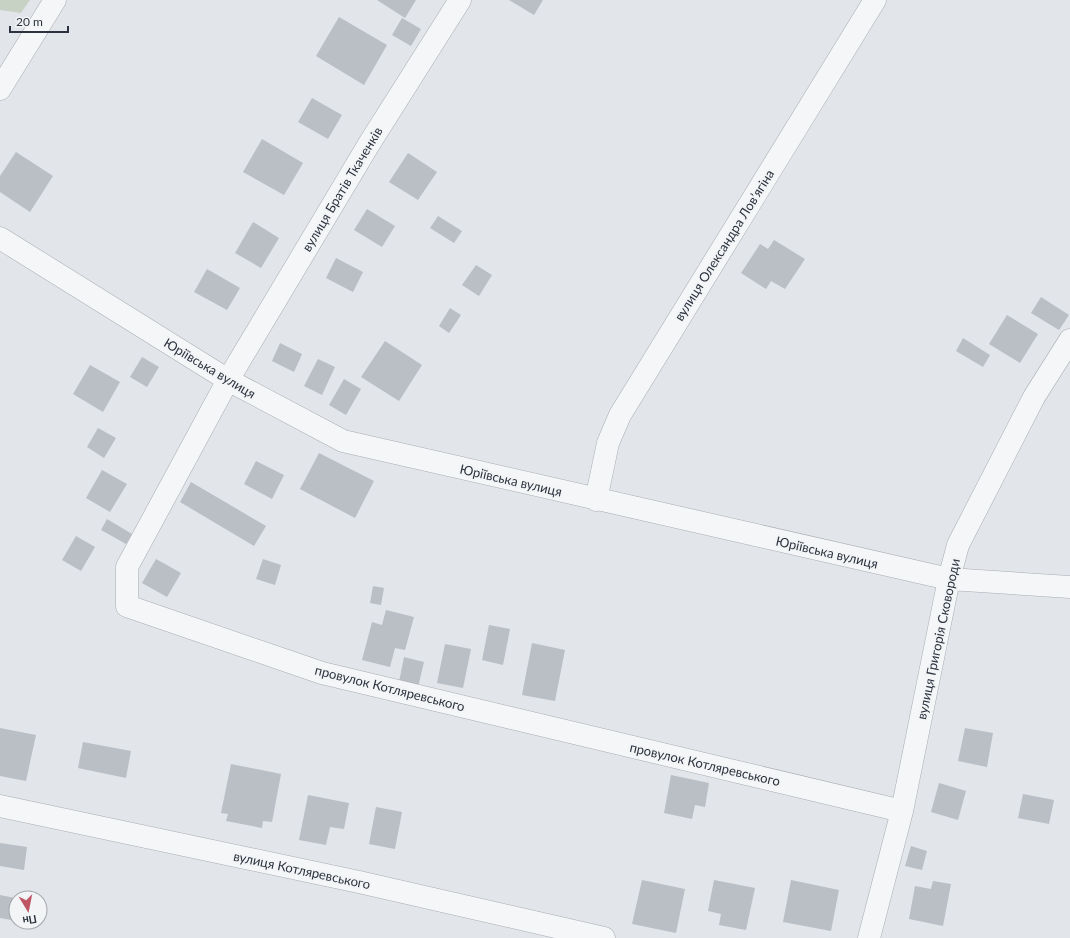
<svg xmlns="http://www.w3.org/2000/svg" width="1070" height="938" viewBox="0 0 1070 938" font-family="Lato,sans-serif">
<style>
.green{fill:#c7d2c4}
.building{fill:#babec5}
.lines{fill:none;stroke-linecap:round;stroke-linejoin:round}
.street-casing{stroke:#a8acb3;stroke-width:23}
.street{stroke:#f5f6f8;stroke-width:22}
.labels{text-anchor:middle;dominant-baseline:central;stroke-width:4;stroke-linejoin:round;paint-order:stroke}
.street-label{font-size:13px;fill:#2c333f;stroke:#f2f4f6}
</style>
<rect width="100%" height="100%" fill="#e2e5e9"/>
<!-- green -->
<path class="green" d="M 0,0 L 30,0 L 21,13 L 0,10 Z"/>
<!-- building -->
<path class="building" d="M 377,0 L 416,0 L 405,18 Z
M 509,0 L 543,0 L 534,15 Z
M 339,17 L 387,45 L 364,85 L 316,56 Z
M 402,18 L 421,29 L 411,46 L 392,35 Z
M 312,98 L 342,115 L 328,139 L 298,122 Z
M 262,139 L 303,163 L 284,195 L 243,172 Z
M 16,152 L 53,176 L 30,212 L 0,192 L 0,176 Z
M 408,153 L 437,172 L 418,200 L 389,182 Z
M 367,209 L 395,226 L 382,247 L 354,230 Z
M 438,216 L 462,231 L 454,243 L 430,228 Z
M 253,222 L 279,238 L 261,268 L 235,253 Z
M 774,240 L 805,259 L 785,289 L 771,281 L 766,289 L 741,273 L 760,244 L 768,249 Z
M 336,258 L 363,272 L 353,292 L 326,278 Z
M 476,265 L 492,275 L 479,296 L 462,285 Z
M 207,269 L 240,288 L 227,310 L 194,292 Z
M 1041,297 L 1069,315 L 1059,330 L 1031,313 Z
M 450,308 L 461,315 L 449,333 L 439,326 Z
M 1007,315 L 1038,334 L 1020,363 L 989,344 Z
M 963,338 L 990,355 L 983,367 L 956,351 Z
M 385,341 L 422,365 L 399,401 L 361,377 Z
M 280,343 L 302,354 L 294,372 L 272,361 Z
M 142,357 L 159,367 L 147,387 L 130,377 Z
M 318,359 L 335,367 L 322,395 L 304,386 Z
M 90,365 L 120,382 L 103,412 L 73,394 Z
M 344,379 L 361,389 L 346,415 L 329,405 Z
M 98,428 L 116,438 L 104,458 L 87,447 Z
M 319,453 L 374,481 L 355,518 L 300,489 Z
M 256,461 L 284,475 L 272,499 L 244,484 Z
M 102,470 L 127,484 L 110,512 L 86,498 Z
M 191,482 L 266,526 L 254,546 L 180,502 Z
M 107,519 L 132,534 L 126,544 L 101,530 Z
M 76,536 L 95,547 L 81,571 L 62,560 Z
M 156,559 L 181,573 L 167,597 L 142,583 Z
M 263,559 L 281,565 L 275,585 L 256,579 Z
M 373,586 L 384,588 L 381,605 L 370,603 Z
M 386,610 L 414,617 L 405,650 L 395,648 L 390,667 L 362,660 L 372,622 L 382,625 Z
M 489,625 L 510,629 L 503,665 L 482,660 Z
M 532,643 L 565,650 L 555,701 L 522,695 Z
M 445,644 L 471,649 L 463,688 L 437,683 Z
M 404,657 L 424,662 L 418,687 L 399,682 Z
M 0,728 L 36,735 L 26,781 L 0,776 Z
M 965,728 L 993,733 L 987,767 L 958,761 Z
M 83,742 L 131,751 L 126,778 L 78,768 Z
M 231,764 L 281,774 L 272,822 L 263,821 L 262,828 L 226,821 L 228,814 L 221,813 Z
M 671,775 L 709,783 L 705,807 L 695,805 L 692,819 L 664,813 Z
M 939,783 L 966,791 L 958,820 L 931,812 Z
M 1023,794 L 1054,800 L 1049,824 L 1018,818 Z
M 308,795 L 349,803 L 344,829 L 330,827 L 326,845 L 299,840 Z
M 376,807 L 402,812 L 395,849 L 369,844 Z
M 0,843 L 27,847 L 24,870 L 0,866 Z
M 911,846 L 927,851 L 922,870 L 905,866 Z
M 642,880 L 685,889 L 676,933 L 632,924 Z
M 714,880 L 755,888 L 746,930 L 719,925 L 721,914 L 708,911 Z
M 791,880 L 839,890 L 831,931 L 783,922 Z
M 933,881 L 951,884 L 943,926 L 909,919 L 915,886 L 931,889 Z
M 0,895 L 15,898 L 11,920 L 0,918 Z"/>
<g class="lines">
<!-- street casing -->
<g class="street-casing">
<path id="street" d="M 460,0 L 369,144 L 228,380 L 127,567 L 127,606 L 322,673 L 902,811
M 0,89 L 55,0
M 0,238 L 228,380 L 343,441 L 949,579 L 1070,587
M 596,500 L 608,443 L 620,415 L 875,0
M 0,806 L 359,882 L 604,938
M 869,938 L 902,811 L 949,579 L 958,545 L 1034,397 L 1070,340"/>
</g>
<!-- street -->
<use href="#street" class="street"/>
</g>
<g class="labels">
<!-- street labels -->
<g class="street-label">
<text transform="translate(342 189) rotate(-59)">вулиця Братів Ткаченків</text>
<text transform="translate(724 245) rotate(-58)">вулиця Олександра Ловʼягіна</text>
<text transform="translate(210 368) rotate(31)">Юріївська вулиця</text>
<text transform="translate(511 480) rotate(13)">Юріївська вулиця</text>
<text transform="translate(827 552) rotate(13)">Юріївська вулиця</text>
<text transform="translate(938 639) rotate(-78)">вулиця Григорія Сковороди</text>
<text transform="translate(390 688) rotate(14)">провулок Котляревського</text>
<text transform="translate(705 764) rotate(13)">провулок Котляревського</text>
<text transform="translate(302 870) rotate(12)">вулиця Котляревського</text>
</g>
</g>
<!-- north arrow -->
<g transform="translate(28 910) rotate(170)"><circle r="19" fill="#f2f4f6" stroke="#a3a7ad"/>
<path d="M0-3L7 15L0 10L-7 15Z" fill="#bf5664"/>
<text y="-6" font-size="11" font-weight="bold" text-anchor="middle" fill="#2c333f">Пн</text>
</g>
<!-- scale -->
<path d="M10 26v6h58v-6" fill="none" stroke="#2c333f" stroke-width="2"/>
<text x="16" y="26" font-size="12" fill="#2c333f" stroke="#f2f4f6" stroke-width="3" paint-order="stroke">20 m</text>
</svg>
